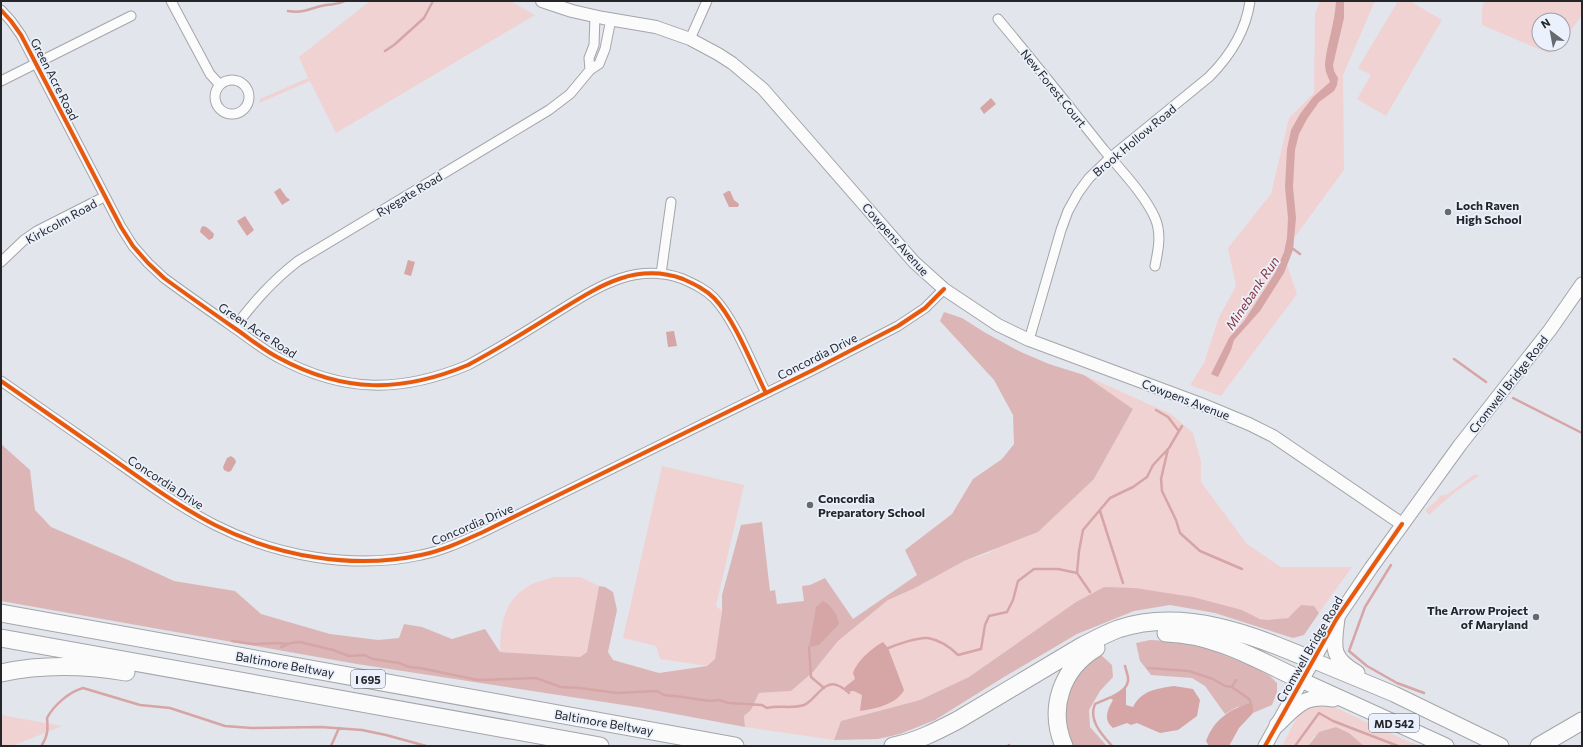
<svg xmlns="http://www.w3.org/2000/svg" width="1583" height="747" viewBox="0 0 1583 747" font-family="Commissioner,sans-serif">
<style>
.green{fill:#f1d2d3}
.forest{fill:#dcb6b7}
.water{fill:#d6a5a6}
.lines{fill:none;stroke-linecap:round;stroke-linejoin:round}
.stream{stroke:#d6a5a6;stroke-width:2.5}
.minor-casing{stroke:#a3a5a9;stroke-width:11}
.tertiary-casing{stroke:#a3a5a9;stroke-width:14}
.secondary-casing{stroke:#a3a5a9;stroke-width:15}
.primary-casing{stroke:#a3a5a9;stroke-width:17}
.motorway-casing{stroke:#a3a5a9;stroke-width:19}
.minor{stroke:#fbfbfc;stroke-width:9}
.tertiary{stroke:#fbfbfc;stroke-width:12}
.secondary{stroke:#fbfbfc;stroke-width:13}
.primary{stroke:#fbfbfc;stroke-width:15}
.motorway{stroke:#fbfbfc;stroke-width:17}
.cycleway-casing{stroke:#ebf1fc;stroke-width:6}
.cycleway{stroke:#e8590c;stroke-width:4}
.poi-dot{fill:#66696e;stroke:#ebf1fc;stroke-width:1.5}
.labels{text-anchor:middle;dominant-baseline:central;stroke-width:3.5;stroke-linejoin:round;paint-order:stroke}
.shield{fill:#ebf1fc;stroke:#606369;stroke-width:1}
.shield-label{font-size:11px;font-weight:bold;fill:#24262a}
.street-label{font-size:12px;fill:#24262a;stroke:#ebf1fc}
.poi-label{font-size:12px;font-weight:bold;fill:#24262a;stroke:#ebf1fc;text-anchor:start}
.water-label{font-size:13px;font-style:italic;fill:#8a3336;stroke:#ebf1fc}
</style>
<rect width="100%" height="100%" fill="#e2e5eb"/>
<!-- green -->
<path class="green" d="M 370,1 L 510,1 L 535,15 L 336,133 L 310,81 L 259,103 L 260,99 L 308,78 L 299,57 Z
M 1320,1 L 1375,1 L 1343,75 L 1344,170 L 1283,253 L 1297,294 L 1221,396 L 1190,385 L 1204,363 L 1219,317 L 1236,286 L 1228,248 L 1271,194 L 1289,118 L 1314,93 L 1315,14 Z
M 1398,1 L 1410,1 L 1442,20 L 1386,116 L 1357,99 L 1371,75 L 1358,68 Z
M 1484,1 L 1582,1 L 1582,15 L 1563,41 L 1563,20 L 1539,20 L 1539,44 L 1561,44 L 1556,51 L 1548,53 L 1482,25 L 1482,9 Z
M 1084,375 L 1171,414 L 1193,433 L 1201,461 L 1201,482 L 1247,544 L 1281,567 L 1352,567 L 1319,613 L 1314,606 C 1297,614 1278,625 1259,618 C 1253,616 1247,613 1242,610 L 1104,587 L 1076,602 L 970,677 L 920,700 L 841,721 L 834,740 L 745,727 L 744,716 L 751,710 L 759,693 L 791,691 L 813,672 L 838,641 L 888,600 L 915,588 L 964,561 L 989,553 L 1094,479 L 1133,409 Z
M 662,466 L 744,485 L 716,606 L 722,611 L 715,659 L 707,666 L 660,659 L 656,646 L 623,638 Z
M 1475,474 L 1479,476 L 1455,492 L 1429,515 L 1425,510 L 1436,501 L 1440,496 L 1448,494 Z
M 554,577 L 580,577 L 599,586 L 587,652 L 580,657 L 500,652 C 500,624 504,600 530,585 C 537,581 546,580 554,577 Z
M 1326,703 L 1407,741 L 1422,746 L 1364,746 L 1314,736 L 1308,746 L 1282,746 L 1298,715 L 1304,707 Z
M 1,715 L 62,726 L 12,746 L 1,746 Z"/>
<!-- forest -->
<path class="forest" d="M 944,312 L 962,318 L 984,332 L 1021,352 L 1049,364 L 1084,375 L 1133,409 L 1094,479 L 1038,532 L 964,561 L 915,588 L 888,600 L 838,641 L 813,672 L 791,691 L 759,693 L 751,710 L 744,716 L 745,727 L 643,708 L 357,664 L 1,601 L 1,444 L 30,470 L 35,510 L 51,527 L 126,559 L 174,581 L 235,591 L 261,614 L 330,634 L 378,640 L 399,638 L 404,624 L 422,627 L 452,639 L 485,629 L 500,652 L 580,657 L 587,652 L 599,586 L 605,587 L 613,592 L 617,610 L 608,652 L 613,660 L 659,673 L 707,666 L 715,659 L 722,611 L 722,595 L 741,525 L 762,522 L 770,591 L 775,590 L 777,604 L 804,601 L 802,586 L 810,585 L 825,578 L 853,619 L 917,575 L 905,550 L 952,514 L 973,479 L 1002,459 L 1014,444 L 1013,415 L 994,380 L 940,321 Z
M 1104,587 L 1135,588 L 1193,597 L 1242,610 L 1260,619 L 1268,620 L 1288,618 L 1301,605 L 1314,606 L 1319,613 L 1304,635 L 1293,638 L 1215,613 L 1170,605 L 1134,611 L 1077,634 L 1004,677 L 935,720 L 900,734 L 878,739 L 834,740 L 841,721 L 920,700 L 969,677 L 1076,602 Z
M 1150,640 L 1172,641 L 1204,647 L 1251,666 L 1270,676 L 1277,683 L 1277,692 L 1272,705 L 1253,713 L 1253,706 L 1237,707 L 1225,714 L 1205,686 L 1192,678 L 1151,675 L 1140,661 L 1136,643 Z
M 1100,654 L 1112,665 L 1113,677 L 1100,691 L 1089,710 L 1090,727 L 1107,746 L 1073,746 C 1062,730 1060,694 1072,678 C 1080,669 1091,661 1100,654 Z
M 1336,727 L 1349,733 L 1364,746 L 1308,746 L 1319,732 Z"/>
<!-- water -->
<path class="water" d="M 1336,1 L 1344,1 L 1344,18 L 1333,65 L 1334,71 L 1338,78 L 1337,85 L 1334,91 L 1319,102 L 1307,119 L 1299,134 L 1295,150 L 1293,187 L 1296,218 L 1293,250 L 1284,273 L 1260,311 L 1234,340 L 1231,350 L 1218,377 L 1211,374 L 1229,338 L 1244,321 L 1275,273 L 1284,252 L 1287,238 L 1288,218 L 1285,187 L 1287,149 L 1291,130 L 1300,114 L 1313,97 L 1330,82 C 1328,76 1325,72 1325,64 C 1327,43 1335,23 1336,1 Z
M 991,98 L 996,104 L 984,114 L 980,108 Z
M 280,188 L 287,198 L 288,198 L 290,200 L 282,205 L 274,192 Z
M 728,191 L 730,191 L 734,200 L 739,204 L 738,207 L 729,207 L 723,194 Z
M 245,216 L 254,230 L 247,236 L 237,221 Z
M 203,226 C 208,227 210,230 214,234 L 213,238 L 209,240 L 200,232 L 201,228 Z
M 408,260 L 415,262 L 411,276 L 404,274 Z
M 674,331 L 677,346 L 668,347 L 666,332 Z
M 231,456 L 235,459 L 236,462 L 231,471 L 228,472 L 224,470 L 223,467 L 227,458 Z
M 823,601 C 831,605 838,615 839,624 L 819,645 L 809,647 L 816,607 Z
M 883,642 L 888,648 L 904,690 C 897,704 875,709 860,711 L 862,695 L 854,691 L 845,692 L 845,687 L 855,679 L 853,673 C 857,661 872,648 883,642 Z
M 1174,686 L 1193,689 L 1200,700 L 1197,716 L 1178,730 L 1160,733 L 1137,723 L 1131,725 L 1127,723 L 1113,728 C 1103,720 1107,710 1113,700 L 1110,698 L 1126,687 L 1126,705 L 1133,707 C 1142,690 1156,689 1174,686 Z
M 1251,703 L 1253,706 L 1253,713 L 1239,728 L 1229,746 L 1209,746 L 1206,741 C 1214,720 1229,709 1251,703 Z"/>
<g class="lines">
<!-- stream -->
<path class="stream" d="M 288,11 C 306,14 311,7 326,5 C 335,4 337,5 345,1
M 385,51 L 394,45 L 424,18 L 433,1
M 1292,248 L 1300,254
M 1454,359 L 1486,382
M 1513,398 L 1582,433
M 1156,410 L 1168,417 L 1178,430
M 1168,449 L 1161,479 L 1162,491 L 1176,520 L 1180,533 L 1200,551 L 1242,569
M 1100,511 L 1123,583
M 1391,565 L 1365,607 L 1349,651 L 1367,666 L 1397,683 L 1424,693
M 1077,573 L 1090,592
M 232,641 L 253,644 L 279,643 L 288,644
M 281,647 L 291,643 L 300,642 L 333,650 L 349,656 L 365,655 L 373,659 L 399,663 L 409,667 L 420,668 L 478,680 L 536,678 L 561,687 L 580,688 L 617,693 L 657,691 L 664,695 L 683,697 L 709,701 L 719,700 L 729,703 L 762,705 L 767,708 C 779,705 793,709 804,705 C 816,700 824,678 839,686 C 843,688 846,689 849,693
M 809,647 L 811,677 L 824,688
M 886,649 C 895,645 918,637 928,638 C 939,640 950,647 958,655 L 981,649 L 985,625 L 989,616 L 1007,612 L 1013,600 L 1018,581 L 1034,569 L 1058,569 L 1077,573 L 1079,551 L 1083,530 L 1110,498 L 1133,487 L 1147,477 L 1153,465 L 1169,448 L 1182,426
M 1148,668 L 1189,671 L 1213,679 L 1225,686 L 1232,687 L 1249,699 L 1251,703
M 1232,687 L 1236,680
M 42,745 C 48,735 48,729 47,718 C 54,705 69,692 83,688 L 140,705 L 170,708 L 225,726 L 252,728 L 321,727 L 362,730 L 386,735 L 426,746
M 331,746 L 339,728
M 1008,746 L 1009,745
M 1112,746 C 1102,735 1088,720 1095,704 C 1105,699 1126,694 1128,681 C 1129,677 1126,671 1125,666
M 1295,746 L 1319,713 L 1333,721 L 1398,746"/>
<!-- minor casing -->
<g class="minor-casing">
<path id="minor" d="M 171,1 L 210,74 L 220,85
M 1,10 L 11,21 L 21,35 L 121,227 L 133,246 L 148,263 L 164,278 C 187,295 210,311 233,327 C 248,337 263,350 279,358 C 344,393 401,393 468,365 C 496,350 522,334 549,317 C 591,292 631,260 683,279 C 694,284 705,289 714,298 C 735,320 752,365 766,393
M 998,19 C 1034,62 1069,106 1104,150 C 1120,169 1145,195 1155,218 C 1162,234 1158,251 1155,266
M 690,39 L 707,1
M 590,70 L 589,58 L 594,45 L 595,16
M215 97a17 17 0 1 1 34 0a17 17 0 1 1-34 0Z
M 1,81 L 131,16
M 1,262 L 24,240 L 37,231 L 104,197
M 661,274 L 671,202
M 234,328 C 255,301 271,282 298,261 L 549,110 L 570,94 L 590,70 L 599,64 L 605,49 L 611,19
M 1029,340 L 1061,230 L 1068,211 L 1078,193 L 1089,178 L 1111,157 L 1209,77 C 1230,56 1246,31 1250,1
M 1,381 C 37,406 74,432 110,457 C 144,481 178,506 215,525 C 276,556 353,570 421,555 C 442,551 463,541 483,532 L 813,370 L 898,326 L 925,308 L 944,289"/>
</g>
<!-- tertiary casing -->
<g class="tertiary-casing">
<path id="tertiary" d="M 542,1 L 572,11 L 603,18 L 656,27 L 690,39 L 718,54 L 732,63 L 763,89 L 914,262 L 944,289 L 998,325 L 1029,340 L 1201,404 L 1249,424 L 1273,436 L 1402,524"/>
</g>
<!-- secondary casing -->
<g class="secondary-casing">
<path id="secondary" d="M 1265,746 L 1337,618 L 1371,568 L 1460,445 L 1550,330 L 1582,284"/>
</g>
<!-- primary casing -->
<g class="primary-casing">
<path id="primary" d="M 1337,618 C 1334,646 1329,657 1357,673
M 1312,660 L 1394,694 L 1501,746
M 1301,680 L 1446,746
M 1277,725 C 1296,707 1304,694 1333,699"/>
</g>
<!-- motorway casing -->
<g class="motorway-casing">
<path id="motorway" d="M 1,613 L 735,746
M 1166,633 C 1215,634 1258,660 1301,680
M 1,638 L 600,746
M 1,673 C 42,664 84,665 126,672
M 893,746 C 916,742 937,731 958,720 L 1082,646 C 1094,640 1105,634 1118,629 C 1184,607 1252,635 1312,660
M 1064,746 C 1048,709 1061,669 1096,648
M 1539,746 L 1582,721"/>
</g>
<!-- minor -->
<use href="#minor" class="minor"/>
<!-- tertiary -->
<use href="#tertiary" class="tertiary"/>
<!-- secondary -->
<use href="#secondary" class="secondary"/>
<!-- primary -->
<use href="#primary" class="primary"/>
<!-- motorway -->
<use href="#motorway" class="motorway"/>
<!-- cycleway casing -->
<g class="cycleway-casing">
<path id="cycleway" d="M 1,10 L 11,21 L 21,35 L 121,227 L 133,246 L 148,263 L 164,278 C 187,295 210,311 233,327 C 248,337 263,350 279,358 C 344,393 401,393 468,365 C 496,350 522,334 549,317 C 591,292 631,260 683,279 C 694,284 705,289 714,298 C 735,320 752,365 766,393
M 1,381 C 37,406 74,432 110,457 C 144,481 178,506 215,525 C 276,556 353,570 421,555 C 442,551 463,541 483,532 L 813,370 L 898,326 L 925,308 L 944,289
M 1265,746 L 1337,618 L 1402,524"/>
</g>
<!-- cycleway -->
<use href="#cycleway" class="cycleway"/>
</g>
<!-- markers -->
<g class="poi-dot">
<circle cx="1448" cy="212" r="4"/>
<circle cx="810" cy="505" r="4"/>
<circle cx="1536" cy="617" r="4"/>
</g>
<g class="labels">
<!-- shield labels -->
<g class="shield">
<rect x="351" y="670" width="34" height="18" rx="3"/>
<rect x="1369" y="714" width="50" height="18" rx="3"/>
</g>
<g class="shield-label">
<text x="368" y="679">I 695</text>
<text x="1394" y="723">MD 542</text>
</g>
<!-- street labels -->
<g class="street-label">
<text transform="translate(55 79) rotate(63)">Green Acre Road</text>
<text transform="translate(1054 88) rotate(51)">New Forest Court</text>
<text transform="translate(1134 140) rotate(-40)">Brook Hollow Road</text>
<text transform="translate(409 194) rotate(-31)">Ryegate Road</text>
<text transform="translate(61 221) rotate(-29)">Kirkcolm Road</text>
<text transform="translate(896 239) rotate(48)">Cowpens Avenue</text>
<text transform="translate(258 330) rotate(33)">Green Acre Road</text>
<text transform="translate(817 356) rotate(-27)">Concordia Drive</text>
<text transform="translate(1508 384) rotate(-52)">Cromwell Bridge Road</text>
<text transform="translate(1186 399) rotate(21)">Cowpens Avenue</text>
<text transform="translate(166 482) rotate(33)">Concordia Drive</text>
<text transform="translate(472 524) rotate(-23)">Concordia Drive</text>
<text transform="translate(1309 649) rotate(-60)">Cromwell Bridge Road</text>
<text transform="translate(285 664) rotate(10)">Baltimore Beltway</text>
<text transform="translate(604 722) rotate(10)">Baltimore Beltway</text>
</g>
<!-- poi labels -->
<g class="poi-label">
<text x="1456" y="205">Loch Raven<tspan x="1456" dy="14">High School</tspan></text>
<text x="818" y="498">Concordia<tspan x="818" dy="14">Preparatory School</tspan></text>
<text x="1528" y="610" text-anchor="end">The Arrow Project<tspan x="1528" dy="14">of Maryland</tspan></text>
</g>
<!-- water labels -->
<g class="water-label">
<text transform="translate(1252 293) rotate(-56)">Minebank Run</text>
</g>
</g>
<!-- border -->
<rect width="1583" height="747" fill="none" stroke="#24262a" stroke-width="4"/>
<!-- north arrow -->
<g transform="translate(1551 32) rotate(328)"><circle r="19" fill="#ebf1fc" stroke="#9ba0a8"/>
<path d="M0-3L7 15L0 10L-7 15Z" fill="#66696e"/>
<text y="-6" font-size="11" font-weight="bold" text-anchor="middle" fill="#24262a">N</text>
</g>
</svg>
